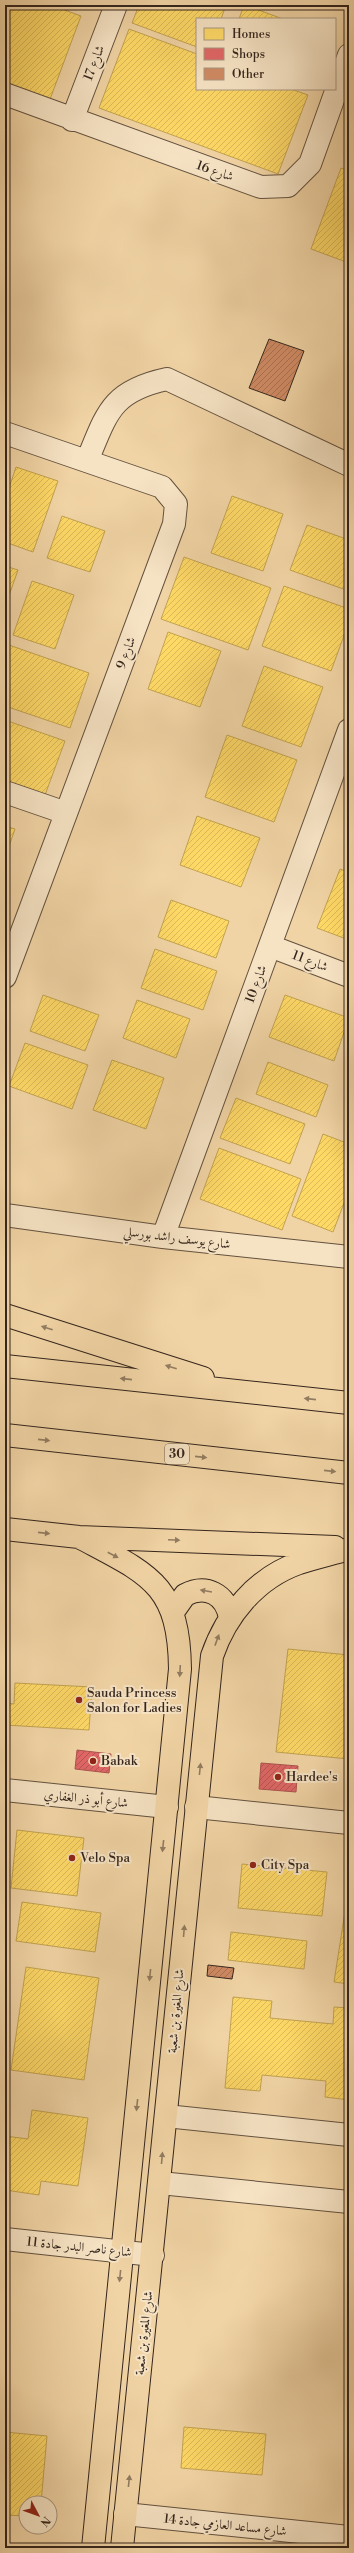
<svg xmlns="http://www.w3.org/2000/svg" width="354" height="2553" viewBox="0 0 354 2553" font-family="'Libre Bodoni',Amiri,serif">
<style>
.homes{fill:url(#homes-hatch);stroke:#c2a350}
.shops{fill:url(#shops-hatch);stroke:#ac5250}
.building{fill:url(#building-hatch);stroke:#34251d}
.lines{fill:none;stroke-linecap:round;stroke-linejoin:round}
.minor-casing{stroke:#63513f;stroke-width:24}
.major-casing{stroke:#34251d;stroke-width:24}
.highway-casing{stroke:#34251d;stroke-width:24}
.minor{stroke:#f6e3c4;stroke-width:22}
.major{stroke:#f1d4a5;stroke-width:22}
.highway{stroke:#f1d4a5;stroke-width:22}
.oneway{fill:#927c61}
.poi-dot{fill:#8f2418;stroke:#f6e3c4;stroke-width:1.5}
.labels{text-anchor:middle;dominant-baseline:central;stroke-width:4;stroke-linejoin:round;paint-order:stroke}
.shield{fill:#f6e3c4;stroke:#6e5e4f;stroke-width:1}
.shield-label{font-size:12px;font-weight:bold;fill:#34251d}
.street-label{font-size:13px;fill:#34251d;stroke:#f6e3c4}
.poi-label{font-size:13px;fill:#34251d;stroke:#f6e3c4;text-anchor:start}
</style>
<defs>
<pattern id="homes-hatch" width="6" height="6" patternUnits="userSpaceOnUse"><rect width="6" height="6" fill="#ffd966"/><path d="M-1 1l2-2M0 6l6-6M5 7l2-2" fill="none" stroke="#dbba58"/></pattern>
<pattern id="shops-hatch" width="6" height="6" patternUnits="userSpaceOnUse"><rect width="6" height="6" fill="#e06666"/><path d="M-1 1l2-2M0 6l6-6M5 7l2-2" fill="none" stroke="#b65453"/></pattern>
<pattern id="building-hatch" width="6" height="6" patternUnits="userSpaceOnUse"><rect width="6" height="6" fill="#cf8a63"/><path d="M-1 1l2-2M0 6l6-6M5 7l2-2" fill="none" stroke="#a97151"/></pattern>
</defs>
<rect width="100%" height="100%" fill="#f1d4a5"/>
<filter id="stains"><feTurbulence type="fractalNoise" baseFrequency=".005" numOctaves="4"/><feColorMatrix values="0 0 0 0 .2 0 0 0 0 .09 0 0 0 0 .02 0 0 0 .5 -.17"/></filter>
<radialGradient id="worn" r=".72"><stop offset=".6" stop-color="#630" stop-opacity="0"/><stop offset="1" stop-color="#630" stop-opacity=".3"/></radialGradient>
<!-- homes -->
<path class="homes" d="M 5,5 L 51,5 L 81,16 L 49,102 L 5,86 Z
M 139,5 L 217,5 L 225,8 L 221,19 L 197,19 L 197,47 L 132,23 Z
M 244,5 L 245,5 L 283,19 L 239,19 Z
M 129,29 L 197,54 L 197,89 L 291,89 L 308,95 L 278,174 L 99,108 Z
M 341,168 L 349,171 L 349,263 L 311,249 Z
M 16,467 L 58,481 L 33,552 L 5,542 L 5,500 Z
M 232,496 L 283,514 L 263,571 L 211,553 Z
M 62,516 L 105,531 L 90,572 L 47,558 Z
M 307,525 L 349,540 L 349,591 L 290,570 Z
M 184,557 L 271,588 L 248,650 L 161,619 Z
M 5,566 L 18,570 L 5,607 Z
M 32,581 L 74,595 L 55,649 L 13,635 Z
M 284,586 L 349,609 L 349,622 L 331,671 L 262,646 Z
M 168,632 L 221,651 L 200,707 L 148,689 Z
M 9,645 L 89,673 L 70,728 L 5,706 L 5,658 Z
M 264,666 L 323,687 L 301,747 L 242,726 Z
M 5,720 L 65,741 L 42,803 L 5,790 Z
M 227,735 L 297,760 L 274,822 L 205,797 Z
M 197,816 L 260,838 L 241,887 L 180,865 Z
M 5,826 L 15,829 L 5,858 Z
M 349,857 L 349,869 L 345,868 Z
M 340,869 L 349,872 L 349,940 L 317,928 Z
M 171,900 L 229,921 L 216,958 L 158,937 Z
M 155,949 L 217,971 L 203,1010 L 141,988 Z
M 43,995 L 99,1015 L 85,1051 L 30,1031 Z
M 285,995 L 349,1018 L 334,1061 L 269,1037 Z
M 137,1000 L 190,1019 L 176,1058 L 123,1038 Z
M 25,1043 L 88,1065 L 72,1109 L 9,1086 Z
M 112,1060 L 164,1078 L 146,1129 L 93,1110 Z
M 268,1062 L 328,1085 L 316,1117 L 256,1094 Z
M 236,1098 L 305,1124 L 290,1164 L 220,1138 Z
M 323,1134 L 349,1144 L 349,1190 L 333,1232 L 292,1216 Z
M 219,1148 L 301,1179 L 282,1230 L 200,1199 Z
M 288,1649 L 349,1655 L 349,1759 L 276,1752 Z
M 15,1683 L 92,1687 L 89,1730 L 5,1725 L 6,1703 L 14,1704 Z
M 17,1830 L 84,1838 L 77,1896 L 11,1888 Z
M 242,1864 L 327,1872 L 322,1916 L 238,1908 Z
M 349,1886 L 349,1984 L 334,1982 Z
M 22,1902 L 101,1913 L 95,1952 L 16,1941 Z
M 231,1932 L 307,1941 L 304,1969 L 228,1960 Z
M 26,1967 L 99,1978 L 84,2080 L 11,2070 Z
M 233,1997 L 272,2001 L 270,2018 L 333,2024 L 334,2007 L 349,2008 L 349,2100 L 325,2097 L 326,2081 L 262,2075 L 260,2091 L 225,2088 Z
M 32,2110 L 88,2118 L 78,2186 L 41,2181 L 39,2195 L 5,2190 L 5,2136 L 28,2139 Z
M 184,2427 L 266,2434 L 262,2475 L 181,2468 Z
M 5,2432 L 47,2436 L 41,2503 L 26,2503 L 26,2516 L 5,2515 Z"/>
<!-- shops -->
<path class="shops" d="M 77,1750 L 111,1754 L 109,1773 L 75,1769 Z
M 261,1763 L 298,1766 L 296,1792 L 259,1789 Z"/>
<!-- building -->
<path class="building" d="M 269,339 L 304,351 L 285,401 L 249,388 Z
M 208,1965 L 234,1968 L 232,1979 L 207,1976 Z"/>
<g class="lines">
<!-- minor casing -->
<g class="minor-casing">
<path id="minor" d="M 5,94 L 261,187 L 288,186 L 310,164 L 349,55
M 72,120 L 116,5
M 5,433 L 162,487 L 176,504 L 174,524 L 5,977
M 87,461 C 107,413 111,391 167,379 L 349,465
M 5,792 L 66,813
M 270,946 L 349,976
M 5,1215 L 163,1237 L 349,1257
M 163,1237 L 349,730
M 5,1790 L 167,1807
M 196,1807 L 349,1823
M 166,2116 L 349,2135
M 160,2183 L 349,2202
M 5,2239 L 153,2255
M 125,2514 L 349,2537"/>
</g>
<!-- major casing -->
<g class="major-casing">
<path id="major" d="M 5,1529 L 79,1537 L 335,1547
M 79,1537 C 148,1574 179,1583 180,1669 L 93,2548
M 173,1612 L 185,1595 C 206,1584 226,1594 230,1618
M 122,2548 L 212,1656 C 226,1615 256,1578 299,1563 C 315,1558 332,1554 349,1549"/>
</g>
<!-- highway casing -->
<g class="highway-casing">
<path id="highway" d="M 5,1315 L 203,1378
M 5,1366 L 349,1403
M 5,1435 L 349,1473"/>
</g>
<!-- minor -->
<use href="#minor" class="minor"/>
<!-- major -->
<use href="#major" class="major"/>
<!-- highway -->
<use href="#highway" class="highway"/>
</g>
<!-- one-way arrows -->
<defs><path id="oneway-solid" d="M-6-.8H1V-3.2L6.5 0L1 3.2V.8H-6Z"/></defs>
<g class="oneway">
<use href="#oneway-solid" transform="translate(47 1328) rotate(-162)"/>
<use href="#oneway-solid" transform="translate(171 1367) rotate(-162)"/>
<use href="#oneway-solid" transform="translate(126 1379) rotate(-174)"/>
<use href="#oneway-solid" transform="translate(310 1399) rotate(-174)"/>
<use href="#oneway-solid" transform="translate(44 1440) rotate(6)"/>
<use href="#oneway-solid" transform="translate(201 1457) rotate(6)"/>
<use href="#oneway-solid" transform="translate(330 1471) rotate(6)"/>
<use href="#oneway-solid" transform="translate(44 1533) rotate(6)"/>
<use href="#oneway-solid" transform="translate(174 1540) rotate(2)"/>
<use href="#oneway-solid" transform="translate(113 1555) rotate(28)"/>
<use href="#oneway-solid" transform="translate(206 1591) rotate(-170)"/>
<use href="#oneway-solid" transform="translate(217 1640) rotate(-70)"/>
<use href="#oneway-solid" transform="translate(180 1671) rotate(93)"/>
<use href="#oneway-solid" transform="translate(200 1769) rotate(-84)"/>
<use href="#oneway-solid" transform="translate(163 1846) rotate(96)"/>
<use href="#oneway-solid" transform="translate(184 1931) rotate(-85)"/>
<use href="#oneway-solid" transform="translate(150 1975) rotate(96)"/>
<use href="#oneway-solid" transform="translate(137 2105) rotate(96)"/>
<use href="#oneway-solid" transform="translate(162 2158) rotate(-85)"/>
<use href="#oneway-solid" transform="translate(120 2276) rotate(96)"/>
<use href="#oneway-solid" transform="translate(129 2481) rotate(-84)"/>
</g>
<!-- markers -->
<g class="poi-dot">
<circle cx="79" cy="1700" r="4"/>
<circle cx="93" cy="1761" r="4"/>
<circle cx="278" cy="1777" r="4"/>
<circle cx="72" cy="1858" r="4"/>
<circle cx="253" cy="1865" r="4"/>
</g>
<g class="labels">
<!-- shield labels -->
<rect class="shield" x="165" y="1444" width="24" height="20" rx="3"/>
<g class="shield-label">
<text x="177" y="1454">30</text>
</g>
<!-- street labels -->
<g class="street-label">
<text transform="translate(94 63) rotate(-69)">شارع 17</text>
<text transform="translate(215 171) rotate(19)">شارع 16</text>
<text transform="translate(126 653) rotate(-70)">شارع 9</text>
<text transform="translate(310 961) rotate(21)">شارع 11</text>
<text transform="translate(256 984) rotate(-70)">شارع 10</text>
<text transform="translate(177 1238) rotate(7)">شارع يوسف راشد بورسلي</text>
<text transform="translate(86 1799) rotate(6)">شارع أبو ذر الغفاري</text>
<text transform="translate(176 2011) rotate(-85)">شارع المغيرة بن شعبة</text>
<text transform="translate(79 2247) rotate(6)">شارع ناصر البدر جادة 11</text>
<text transform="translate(144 2333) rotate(-84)">شارع المغيرة بن شعبة</text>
<text transform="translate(225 2525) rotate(6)">شارع مساعد العازمي جادة 14</text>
</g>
<!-- poi labels -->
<g class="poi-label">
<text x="87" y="1693">Sauda Princess<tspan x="87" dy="15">Salon for Ladies</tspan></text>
<text x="101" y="1761">Babak</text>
<text x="286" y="1777">Hardee's</text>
<text x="80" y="1858">Velo Spa</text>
<text x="261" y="1865">City Spa</text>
</g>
</g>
<!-- margin -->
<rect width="354" height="2553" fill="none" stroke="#f1d4a5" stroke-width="20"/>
<rect x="6" y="6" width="342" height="2541" fill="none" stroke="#34251d" stroke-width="2"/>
<rect x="10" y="10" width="334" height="2533" fill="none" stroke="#34251d"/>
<!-- legend -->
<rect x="196" y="18" width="140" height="72" fill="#f6e3c4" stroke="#a89781"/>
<rect x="204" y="28" width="20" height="12" fill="#ffd966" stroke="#a89781"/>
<text x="232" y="38" font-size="12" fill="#34251d">Homes</text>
<rect x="204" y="48" width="20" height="12" fill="#e06666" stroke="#a89781"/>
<text x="232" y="58" font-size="12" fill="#34251d">Shops</text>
<rect x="204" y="68" width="20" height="12" fill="#cf8a63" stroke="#a89781"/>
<text x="232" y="78" font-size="12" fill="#34251d">Other</text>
<!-- north arrow -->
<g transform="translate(38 2515) rotate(131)"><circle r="19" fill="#f6e3c4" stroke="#a89781"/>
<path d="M0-3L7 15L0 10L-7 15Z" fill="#8f2418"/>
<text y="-6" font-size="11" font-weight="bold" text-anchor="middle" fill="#34251d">N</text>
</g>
<rect width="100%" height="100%" filter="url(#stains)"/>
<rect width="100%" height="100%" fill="url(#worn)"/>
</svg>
